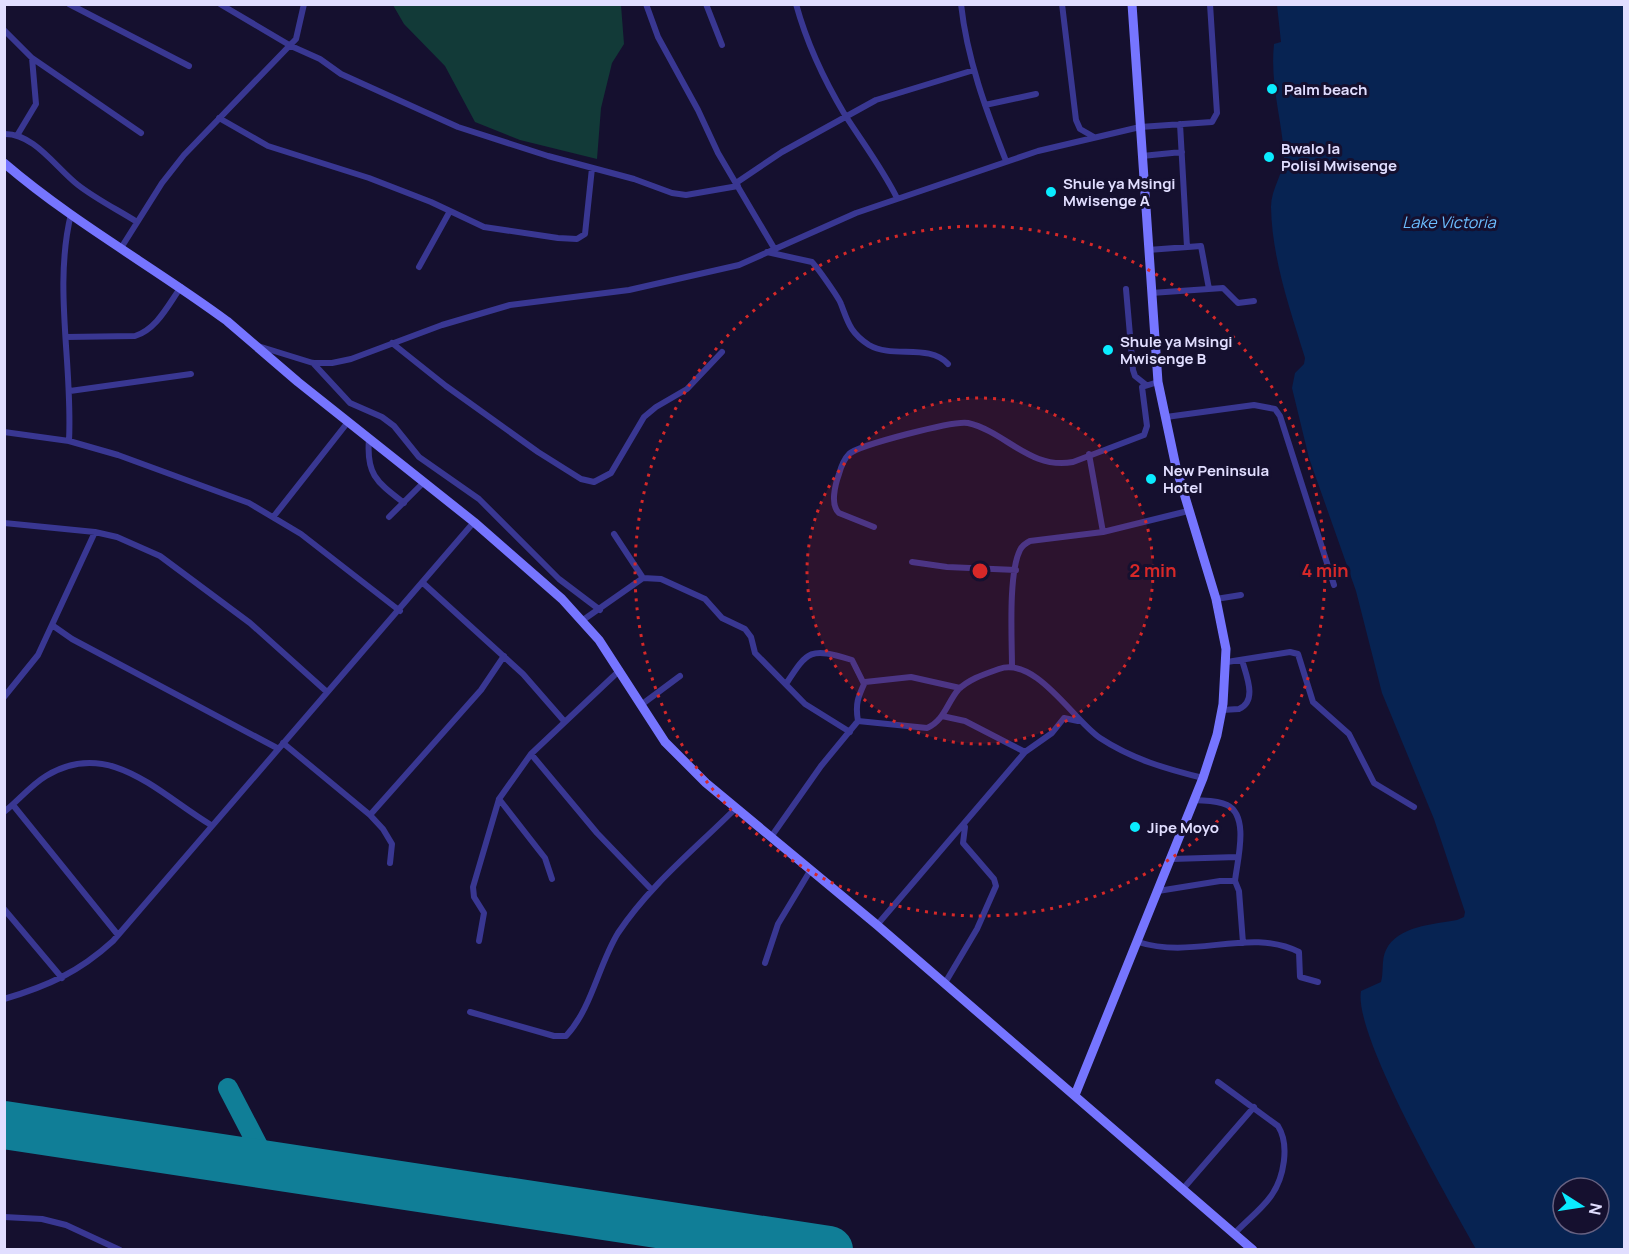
<svg xmlns="http://www.w3.org/2000/svg" width="1629" height="1254" viewBox="0 0 1629 1254" font-family="Manrope,sans-serif">
<style>
.green{fill:#123a38}
.water{fill:#072352;fill-rule:evenodd}
.lines{fill:none;stroke-linecap:round;stroke-linejoin:round}
.taxiway{stroke:#107e97;stroke-width:20}
.runway{stroke:#107e97;stroke-width:48}
.street{stroke:#393792;stroke-width:6}
.secondary{stroke:#7675ff;stroke-width:9}
.ring{fill:none;stroke:#d62828;stroke-width:3;stroke-dasharray:3 6}
.poi-dot{fill:#0aecff;stroke:#15102f;stroke-width:2}
.labels{text-anchor:middle;dominant-baseline:central;stroke-width:6;stroke-linejoin:round;paint-order:stroke}
.poi-label{font-size:15px;font-weight:bold;fill:#e1deff;stroke:#15102f;text-anchor:start}
.water-label{font-size:16px;font-style:italic;fill:#6cbeff;stroke:#15102f}
.centre{fill:#d62828;stroke:#15102f;stroke-width:3}
.ring-label{font-size:18px;text-anchor:middle;font-weight:bold;fill:#d62828;stroke:#15102f;stroke-width:6;stroke-linejoin:round;paint-order:stroke}
</style>
<rect width="100%" height="100%" fill="#15102f"/>
<!-- green -->
<path class="green" d="M 393,5 L 621,5 L 624,44 L 612,63 L 601,108 L 597,159 L 520,140 L 475,122 L 445,66 L 404,24 Z"/>
<!-- water -->
<path class="water" d="M 1277,5 L 1624,5 L 1624,1249 L 1476,1249 C 1451,1204 1353,1035 1361,991 L 1381,982 C 1384,972 1381,960 1386,950 C 1397,926 1435,924 1457,920 L 1464,917 L 1465,912 L 1434,819 L 1382,693 L 1356,591 L 1309,458 L 1292,388 L 1295,373 L 1304,364 L 1305,358 C 1290,309 1272,259 1271,207 C 1271,188 1285,172 1284,154 C 1281,116 1270,83 1274,44 L 1281,42 ZM 1563,1188 L 1599,1188 L 1599,1224 L 1563,1224 Z"/>
<g class="lines">
<!-- taxiway -->
<path class="taxiway" d="M 228,1088 L 268,1165"/>
<!-- runway -->
<path class="runway" d="M 4,1125 L 829,1250"/>
<!-- street -->
<path class="street" d="M 69,4 L 189,66
M 220,4 L 291,46 L 320,59 L 341,74 L 458,127 L 548,156 L 634,179 L 672,193 L 686,195 L 738,186
M 646,4 L 658,37 L 698,110 L 718,153 L 774,248
M 706,4 L 722,45
M 796,4 C 807,44 824,80 845,115 C 863,143 882,168 897,198
M 961,4 C 967,59 986,110 1006,161
M 1062,4 L 1076,120 L 1080,129 L 1094,137
M 4,30 L 32,58 L 141,133
M 985,105 L 1036,94
M 219,118 L 268,146 L 369,178 L 431,202 L 484,227 L 558,238 L 577,239 L 585,234 L 592,168
M 1180,124 L 1187,247
M 4,134 C 34,133 56,168 78,185 C 96,199 118,210 137,222
M 18,134 L 36,104 L 32,58
M 1142,156 L 1182,152
M 736,183 L 782,152 L 876,100 L 974,70
M 121,248 L 162,183 L 184,155 L 296,39 L 304,4
M 1148,250 L 1201,246 L 1209,289
M 767,252 L 812,262 C 817,267 839,298 841,304 C 848,322 850,333 869,345 C 893,359 929,343 948,364
M 419,267 L 450,211
M 1126,289 L 1133,370 L 1135,376 L 1145,384
M 1151,293 L 1223,288 L 1238,303 L 1254,301
M 66,337 L 135,336 C 157,329 168,305 181,287
M 392,343 L 446,386 L 538,452 L 581,479 L 594,482 L 611,473 L 644,417 L 656,407 L 687,389 L 722,352
M 258,346 L 313,363 L 332,363 L 351,359 L 442,325 L 510,305 L 629,290 L 739,265 L 856,213 L 1038,151 L 1140,127 L 1212,122 L 1217,113 L 1210,4
M 313,363 L 350,403 L 382,417 L 394,426 L 419,457 L 479,499 L 559,579 L 600,610
M 70,391 L 191,374
M 1166,417 L 1254,405 L 1275,409 L 1280,416 L 1334,585
M 4,432 L 69,441 L 118,455 L 249,503 L 301,534 L 400,611
M 369,439 C 366,475 377,482 404,503
M 69,441 C 73,365 53,288 71,214
M 1089,454 L 1103,532
M 274,516 L 348,422
M 389,517 L 424,482
M 4,523 L 95,532 L 117,537 L 160,556 L 250,623 L 327,692
M 874,527 L 839,513 C 830,505 835,485 839,474 C 841,467 844,459 849,454 C 859,445 955,420 968,423 C 1006,432 1030,470 1073,462 L 1144,435 L 1147,426 L 1142,387 L 1158,382
M 614,534 L 643,578
M 912,562 L 947,567 L 1016,570
M 423,583 L 523,674 L 564,721
M 1216,599 L 1241,595
M 583,620 L 643,578 L 661,579 L 705,599 L 722,618 L 745,629 L 751,637 L 755,653 L 805,704 L 850,732
M 52,625 L 72,639 L 277,748
M 1227,662 L 1290,652 L 1298,654 L 1313,702 L 1349,734 L 1374,783 L 1414,807
M 1012,667 C 1012,640 1008,574 1020,550 C 1022,546 1026,543 1030,541 L 1103,532 L 1188,511
M 786,684 C 808,650 810,647 852,660 L 864,684
M 4,697 L 38,655 L 95,532
M 641,705 L 680,676
M 1222,710 L 1239,709 C 1258,701 1246,675 1242,660
M 942,716 L 965,721 L 1025,752
M 858,721 L 927,728 C 944,721 947,703 958,690 C 969,679 985,674 999,669 C 1036,656 1074,721 1100,738 C 1132,759 1166,769 1203,778
M 283,743 L 370,815 L 383,829 L 392,844 L 390,863
M 531,754 L 597,833 L 651,889
M 499,799 L 545,858 L 552,879
M 1194,800 C 1205,801 1217,800 1227,805 C 1250,816 1237,861 1235,881
M 13,805 L 118,935
M 4,812 C 18,801 31,785 46,776 C 109,737 159,794 211,825
M 370,815 L 481,690 L 504,656
M 771,837 L 821,766 L 858,721 C 855,704 858,697 865,682 L 911,677 L 960,688
M 1172,859 L 1237,857
M 1158,891 L 1220,881 L 1235,881 L 1239,891 L 1243,943
M 4,909 L 62,978
M 877,925 L 1025,752 L 1052,733 L 1064,718 L 1078,721
M 479,941 L 484,913 L 474,897 L 473,887 L 499,799 L 531,754 L 620,670
M 1138,942 C 1195,960 1249,927 1299,952 L 1300,977 L 1318,982
M 765,963 L 778,924 L 810,871
M 945,983 L 977,929 L 996,886 L 994,879 L 963,843 L 965,827
M 4,999 C 48,986 79,972 113,941 L 474,522
M 470,1012 L 554,1036 L 566,1036 C 592,1008 598,966 618,933 C 650,885 695,849 735,809
M 1218,1082 L 1278,1126 C 1290,1145 1284,1178 1271,1196 C 1261,1210 1246,1221 1235,1233
M 1182,1190 L 1254,1107
M 4,1217 L 42,1219 L 66,1225 L 120,1250"/>
<!-- secondary -->
<path class="secondary" d="M 4,163 C 74,223 154,267 227,321 L 298,382 L 474,522 L 562,599 L 599,640 L 665,742 L 706,783 L 877,925 L 1253,1250
M 1075,1095 L 1203,778 L 1217,735 L 1223,704 L 1226,649 L 1216,599 L 1176,467 L 1158,382 L 1132,4"/>
</g>
<!-- distance rings -->
<circle cx="980" cy="571" r="173" fill="#d62828" fill-opacity=".12"/>
<g class="ring">
<circle cx="980" cy="571" r="173"/>
<circle cx="980" cy="571" r="345"/>
</g>
<!-- markers -->
<g class="poi-dot">
<circle cx="1272" cy="89" r="6"/>
<circle cx="1269" cy="157" r="6"/>
<circle cx="1051" cy="192" r="6"/>
<circle cx="1108" cy="350" r="6"/>
<circle cx="1151" cy="479" r="6"/>
<circle cx="1135" cy="827" r="6"/>
</g>
<g class="labels">
<!-- poi labels -->
<g class="poi-label">
<text x="1284" y="89">Palm beach</text>
<text x="1281" y="148">Bwalo la<tspan x="1281" dy="17">Polisi Mwisenge</tspan></text>
<text x="1063" y="183">Shule ya Msingi<tspan x="1063" dy="17">Mwisenge A</tspan></text>
<text x="1120" y="341">Shule ya Msingi<tspan x="1120" dy="17">Mwisenge B</tspan></text>
<text x="1163" y="470">New Peninsula<tspan x="1163" dy="17">Hotel</tspan></text>
<text x="1147" y="827">Jipe Moyo</text>
</g>
<!-- water labels -->
<g class="water-label">
<text x="1449" y="222">Lake Victoria</text>
</g>
</g>
<circle cx="980" cy="571" r="9" class="centre"/>
<g class="ring-label">
<text x="1153" y="577">2 min</text>
<text x="1325" y="577">4 min</text>
</g>
<!-- border -->
<rect width="1629" height="1254" fill="none" stroke="#e1deff" stroke-width="12"/>
<!-- north arrow -->
<g transform="translate(1581 1206) rotate(102)"><circle r="28" fill="#15102f" stroke="#676282" stroke-width="1.5"/>
<path d="M0-4.5L10 22L0 15L-10 22Z" fill="#0aecff"/>
<text y="-9" font-size="16" font-weight="bold" text-anchor="middle" fill="#e1deff">N</text>
</g>
</svg>
